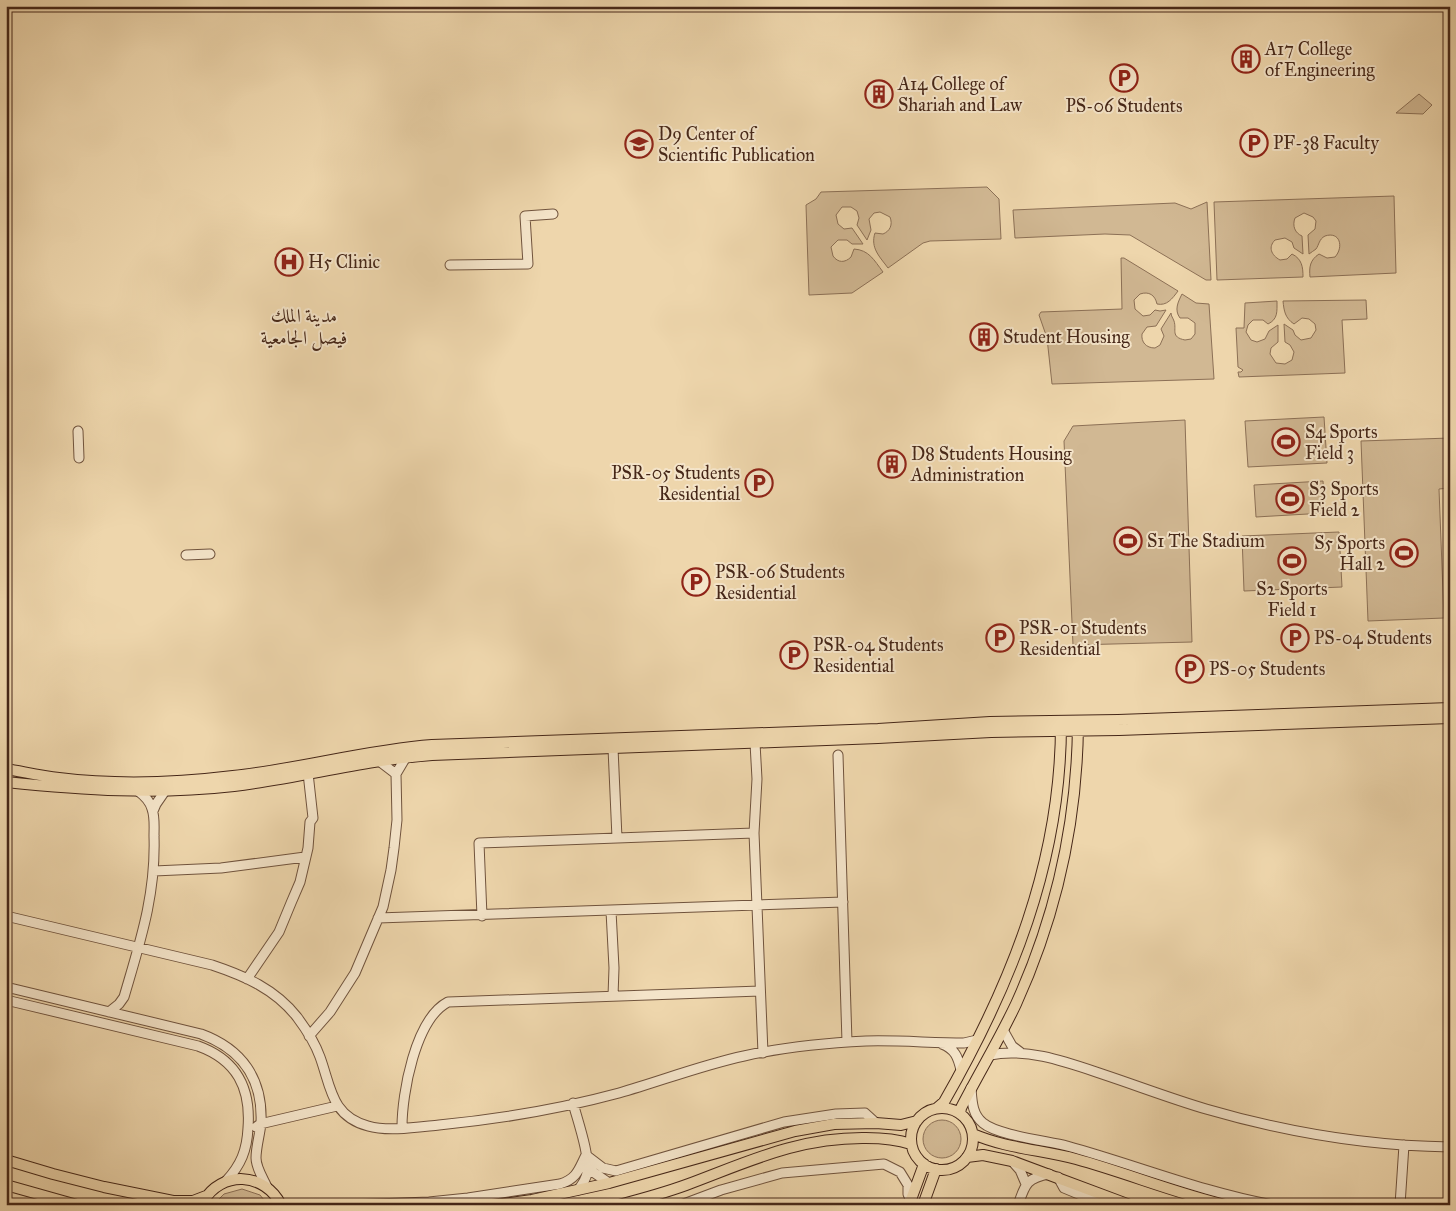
<svg xmlns="http://www.w3.org/2000/svg" width="1456" height="1211" viewBox="0 0 1456 1211" font-family="'IM FELL Great Primer',Amiri,serif">
<style>
.green{fill:#d1b893;stroke:#8c7056}
.lines{fill:none;stroke-linecap:round;stroke-linejoin:round}
.minor-casing{stroke:#70533d;stroke-width:11}
.major-casing{stroke:#462718;stroke-width:12}
.minor{stroke:#f4e4c9;stroke-width:9}
.major{stroke:#eed6ac;stroke-width:10}
.labels{text-anchor:middle;dominant-baseline:central;stroke-width:4;stroke-linejoin:round;paint-order:stroke}
.poi-label{font-size:18px;fill:#462718;stroke:#f4e4c9;text-anchor:start}
.neighbourhood-label{font-size:19px;fill:#462718;stroke:#f4e4c9}
</style>
<rect width="100%" height="100%" fill="#eed6ac"/>
<filter id="stains"><feTurbulence type="fractalNoise" baseFrequency=".004" numOctaves="4"/><feColorMatrix values="0 0 0 0 .2 0 0 0 0 .09 0 0 0 0 .02 0 0 0 .5 -.17"/></filter>
<radialGradient id="worn" r=".72"><stop offset=".6" stop-color="#630" stop-opacity="0"/><stop offset="1" stop-color="#630" stop-opacity=".3"/></radialGradient>
<!-- green -->
<path class="green" d="M 1419,94 L 1432,105 L 1423,114 L 1396,113 Z
M 987,187 L 999,199 L 1001,239 L 930,241 L 923,243 L 888,268 C 880,257 870,248 875,233 L 883,234 C 890,231 893,225 890,217 L 880,212 L 874,213 L 869,219 L 871,230 L 867,240 L 857,225 L 859,218 L 857,211 L 851,207 L 842,207 L 836,215 L 838,224 L 844,229 L 852,228 L 863,244 L 852,244 L 847,240 L 838,240 L 831,247 L 833,256 C 838,263 845,263 851,257 L 854,249 C 869,250 874,260 883,272 L 852,293 L 809,295 L 806,205 L 816,199 L 821,192 Z
M 1394,196 L 1396,273 L 1310,277 C 1309,267 1310,260 1319,254 L 1327,258 L 1335,257 C 1344,247 1340,231 1325,236 C 1319,239 1319,245 1316,249 C 1314,251 1311,252 1309,254 L 1308,235 L 1315,229 L 1316,221 L 1313,217 L 1304,213 L 1295,218 C 1292,226 1295,233 1302,236 L 1303,254 L 1294,248 L 1292,242 L 1285,238 L 1275,240 C 1268,247 1271,255 1280,260 L 1287,259 L 1292,254 C 1302,259 1303,267 1303,277 L 1217,280 L 1214,202 Z
M 1207,202 L 1211,280 L 1206,280 L 1130,235 L 1105,234 L 1015,238 L 1013,210 L 1175,203 L 1191,209 Z
M 1121,258 L 1124,258 L 1178,291 C 1172,299 1167,306 1157,304 C 1155,295 1149,291 1140,294 L 1134,300 L 1135,309 L 1143,316 L 1150,315 L 1155,310 L 1160,311 L 1166,310 L 1156,326 L 1147,327 L 1142,334 C 1141,342 1146,348 1155,348 L 1160,345 L 1164,336 L 1161,329 L 1171,313 C 1171,316 1173,318 1174,321 C 1177,330 1170,337 1185,340 L 1191,339 L 1195,334 L 1195,323 L 1188,318 L 1180,318 C 1174,310 1178,302 1182,294 L 1196,303 L 1209,304 L 1214,379 L 1052,384 L 1047,338 L 1039,315 L 1041,312 L 1122,309 Z
M 1366,300 L 1367,319 L 1342,320 L 1345,373 L 1239,377 L 1238,372 L 1241,372 L 1243,370 L 1238,367 L 1236,328 L 1244,328 L 1245,303 L 1277,301 C 1277,312 1278,319 1268,324 L 1263,320 L 1253,320 L 1248,325 L 1246,332 L 1251,340 L 1257,342 L 1265,339 L 1269,331 L 1278,325 L 1278,342 L 1271,348 L 1270,354 L 1276,363 L 1285,364 L 1292,360 L 1294,352 L 1290,345 L 1285,342 L 1284,324 L 1293,330 L 1295,335 L 1301,340 L 1311,338 L 1316,330 L 1315,324 L 1309,319 L 1302,318 L 1294,324 C 1285,318 1284,311 1283,301 Z
M 1324,417 L 1327,463 L 1248,467 L 1245,421 Z
M 1185,420 L 1192,642 L 1073,645 L 1064,441 L 1073,426 Z
M 1450,438 L 1450,488 L 1439,489 L 1444,618 L 1368,621 L 1361,441 Z
M 1323,481 L 1325,513 L 1256,517 L 1254,485 Z
M 1339,532 L 1342,587 L 1244,591 L 1242,536 Z
M923 1139a19 19 0 1 1 38 0a19 19 0 1 1-38 0Z
M 242,1189 L 260,1195 L 268,1205 L 213,1205 L 224,1194 Z"/>
<g class="lines">
<!-- minor casing -->
<g class="minor-casing">
<path id="minor" d="M 450,265 L 528,264 L 525,216 L 553,214
M 78,431 L 79,458
M 186,555 L 210,554
M 755,743 L 757,779 L 754,833 L 763,1053
M 613,748 L 617,838
M 838,755 L 847,1042
M 379,761 L 396,774
M 153,811 L 156,804 L 165,791
M 154,871 L 221,868 L 305,857
M 611,911 L 614,968 L 613,996
M 6,916 L 212,965 C 245,976 275,989 297,1017 C 306,1029 315,1043 320,1057 C 331,1087 331,1116 368,1126 C 388,1132 419,1127 439,1125 C 500,1119 560,1109 619,1093 C 661,1081 702,1065 744,1056 C 784,1047 826,1043 866,1041 C 899,1040 931,1043 964,1043 L 977,1040
M 482,916 L 479,843 L 754,833
M 378,918 L 843,902
M 247,979 L 279,932 L 291,903 L 300,882 L 308,848 L 310,822 L 313,818 L 308,773
M 6,987 L 201,1034 C 242,1049 263,1079 261,1123 C 260,1134 256,1147 256,1158 C 256,1168 263,1178 267,1187
M 6,1000 L 198,1046 C 237,1060 251,1088 248,1128 C 247,1150 241,1165 226,1181
M 109,1012 L 119,1004 L 124,997 C 140,942 156,895 154,836 C 154,827 155,817 152,809 C 150,801 145,796 138,791
M 1003,1030 L 1012,1046 L 1020,1052
M 309,1036 L 330,1012 L 355,973 L 383,907 L 391,870 L 394,848 L 397,820 L 396,774 L 406,757
M 942,1044 C 955,1049 958,1057 961,1070
M 990,1055 C 1027,1047 1069,1063 1105,1075 C 1138,1086 1172,1099 1206,1109 C 1285,1132 1368,1146 1450,1147
M 971,1088 C 972,1101 972,1114 983,1123 C 997,1135 1047,1141 1067,1146 C 1136,1165 1202,1192 1273,1205
M 573,1103 C 578,1122 590,1155 587,1173 C 586,1180 582,1185 578,1190
M 256,1127 L 260,1124 L 337,1106
M 402,1127 C 402,1094 415,1019 448,1002 L 760,991
M 586,1155 L 603,1168 L 616,1171 L 784,1122 L 836,1114 L 865,1113 L 876,1123
M 1012,1161 L 1020,1170 L 1026,1184
M 589,1163 L 593,1172 L 609,1183
M 1058,1177 L 1064,1188 L 1105,1205
M 350,1205 L 429,1202 L 468,1198 L 560,1184 C 577,1179 579,1169 586,1155
M 681,1205 L 721,1190 L 782,1173 L 884,1164 L 900,1172 L 908,1185 L 908,1194 L 911,1201
M 1018,1205 C 1025,1185 1026,1178 1049,1174
M 1400,1205 L 1404,1145"/>
</g>
<!-- major casing -->
<g class="major-casing">
<path id="major" d="M 6,769 C 24,772 41,776 59,778 C 116,785 176,783 233,776 C 300,769 365,750 432,745 L 878,729 L 990,722 L 1118,720 L 1450,708
M 6,782 C 84,790 155,795 234,786 C 300,778 365,760 432,755 L 878,738 L 991,732 L 1119,730 L 1450,718
M 937,1108 L 944,1102 C 1011,985 1061,862 1061,724
M911 1139a31 31 0 1 1 62 0a31 31 0 1 1-62 0Z
M 960,1114 L 961,1108 C 979,1073 999,1040 1016,1004 C 1056,916 1077,822 1078,725
M 973,1134 C 1005,1148 1042,1150 1076,1159 C 1127,1173 1175,1193 1226,1205
M 967,1157 L 983,1155 L 1012,1161 L 1130,1205
M 6,1160 L 53,1174 L 104,1187 L 173,1201 L 193,1201 L 206,1196
M 6,1185 L 77,1205
M 203,1202 C 221,1170 265,1172 281,1205
M 495,1205 L 532,1200 L 609,1183 L 795,1131 L 834,1124 L 876,1123 L 901,1125 L 917,1121
M 619,1205 C 642,1199 664,1193 686,1185 C 748,1162 798,1137 866,1138 C 882,1138 896,1139 911,1144
M 909,1205 L 924,1164
M 923,1205 L 936,1169"/>
</g>
<!-- minor -->
<use href="#minor" class="minor"/>
<!-- major -->
<use href="#major" class="major"/>
</g>
<!-- icons -->
<defs>
<g id="building-ring" transform="scale(1.4375)"><circle r="9.5" fill="#f4e4c9" stroke="#8f2418" stroke-width="1.5"/><path d="M-4-6H4V6H1V3H-1V6H-4ZM-2.5-4.3h1.7v1.8h-1.7ZM.8-4.3h1.7v1.8H.8ZM-2.5-1h1.7V.8h-1.7ZM.8-1h1.7V.8H.8Z" fill="#8f2418"/></g>
<g id="parking-ring" transform="scale(1.4375)"><circle r="9.5" fill="#f4e4c9" stroke="#8f2418" stroke-width="1.5"/><path d="M-3.5-5.5H1a3.5 3.5 0 0 1 0 7H-1V5.5H-3.5ZM-1-3.4V-.6H.8a1.4 1.4 0 0 0 0-2.8Z" fill="#8f2418"/></g>
<g id="university-ring" transform="scale(1.4375)"><circle r="9.5" fill="#f4e4c9" stroke="#8f2418" stroke-width="1.5"/><path d="M0-5L7-2L0 1L-7-2ZM-4 1L0 2.5L4 1V4Q0 6-4 4Z" fill="#8f2418"/></g>
<g id="hospital-ring" transform="scale(1.4375)"><circle r="9.5" fill="#f4e4c9" stroke="#8f2418" stroke-width="1.5"/><path d="M-5-5h3v3.5h4V-5h3V5h-3V1.5h-4V5h-3Z" fill="#8f2418"/></g>
<g id="stadium-ring" transform="scale(1.4375)"><circle r="9.5" fill="#f4e4c9" stroke="#8f2418" stroke-width="1.5"/><path d="M0-5a6.5 5 0 1 0 0 10a6.5 5 0 1 0 0-10ZM-3.5-1.8h7v3.6h-7Z" fill="#8f2418"/></g>
</defs>
<g fill-rule="evenodd">
<use href="#building-ring" x="1246" y="59"/>
<use href="#parking-ring" x="1124" y="78"/>
<use href="#building-ring" x="879" y="94"/>
<use href="#parking-ring" x="1254" y="143"/>
<use href="#university-ring" x="639" y="144"/>
<use href="#hospital-ring" x="289" y="262"/>
<use href="#building-ring" x="984" y="337"/>
<use href="#stadium-ring" x="1286" y="442"/>
<use href="#building-ring" x="892" y="464"/>
<use href="#parking-ring" x="759" y="483"/>
<use href="#stadium-ring" x="1290" y="499"/>
<use href="#stadium-ring" x="1128" y="541"/>
<use href="#stadium-ring" x="1404" y="553"/>
<use href="#stadium-ring" x="1292" y="561"/>
<use href="#parking-ring" x="696" y="582"/>
<use href="#parking-ring" x="1000" y="638"/>
<use href="#parking-ring" x="1295" y="638"/>
<use href="#parking-ring" x="794" y="655"/>
<use href="#parking-ring" x="1190" y="669"/>
</g>
<g class="labels">
<!-- poi labels -->
<g class="poi-label">
<text x="1265" y="49">A17 College<tspan x="1265" dy="21">of Engineering</tspan></text>
<text x="898" y="84">A14 College of<tspan x="898" dy="21">Shariah and Law</tspan></text>
<text x="1124" y="106" text-anchor="middle">PS-06 Students</text>
<text x="658" y="134">D9 Center of<tspan x="658" dy="21">Scientific Publication</tspan></text>
<text x="1273" y="143">PF-38 Faculty</text>
<text x="308" y="262">H5 Clinic</text>
<text x="1003" y="337">Student Housing</text>
<text x="1305" y="432">S4 Sports<tspan x="1305" dy="21">Field 3</tspan></text>
<text x="911" y="454">D8 Students Housing<tspan x="911" dy="21">Administration</tspan></text>
<text x="740" y="473" text-anchor="end">PSR-05 Students<tspan x="740" dy="21">Residential</tspan></text>
<text x="1309" y="489">S3 Sports<tspan x="1309" dy="21">Field 2</tspan></text>
<text x="1147" y="541">S1 The Stadium</text>
<text x="1385" y="543" text-anchor="end">S5 Sports<tspan x="1385" dy="21">Hall 2</tspan></text>
<text x="715" y="572">PSR-06 Students<tspan x="715" dy="21">Residential</tspan></text>
<text x="1292" y="589" text-anchor="middle">S2 Sports<tspan x="1292" dy="21">Field 1</tspan></text>
<text x="1019" y="628">PSR-01 Students<tspan x="1019" dy="21">Residential</tspan></text>
<text x="1314" y="638">PS-04 Students</text>
<text x="813" y="645">PSR-04 Students<tspan x="813" dy="21">Residential</tspan></text>
<text x="1209" y="669">PS-05 Students</text>
</g>
<!-- neighbourhood labels -->
<g class="neighbourhood-label">
<text x="304" y="315">مدينة الملك<tspan x="304" dy="22">فيصل الجامعية</tspan></text>
</g>
</g>
<!-- margin -->
<rect width="1456" height="1211" fill="none" stroke="#eed6ac" stroke-width="25"/>
<rect x="8" y="8" width="1441" height="1196" fill="none" stroke="#462718" stroke-width="2.5"/>
<rect x="12" y="12" width="1431" height="1186" fill="none" stroke="#462718"/>
<rect width="100%" height="100%" filter="url(#stains)"/>
<rect width="100%" height="100%" fill="url(#worn)"/>
</svg>
